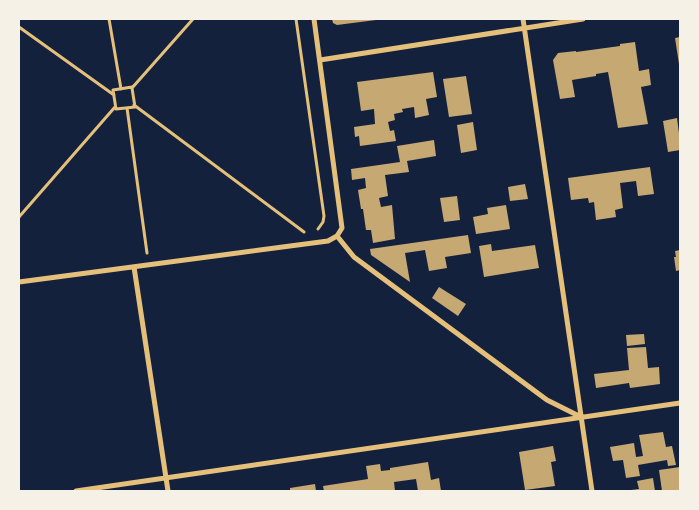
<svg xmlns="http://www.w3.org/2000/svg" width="699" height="510" viewBox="0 0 699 510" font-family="'Alegreya Sans',sans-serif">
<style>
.building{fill:#c6a872}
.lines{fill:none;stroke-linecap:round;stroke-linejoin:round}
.path{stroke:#e5c07b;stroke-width:3}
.minor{stroke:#e5c07b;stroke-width:5}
</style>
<rect width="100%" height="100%" fill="#14213d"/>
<!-- building -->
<path class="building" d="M 332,19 L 376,19 L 376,20 L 337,25 L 333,23 Z
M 680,37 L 680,64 L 679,64 L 675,38 Z
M 635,42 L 639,71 L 649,69 L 651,85 L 641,87 L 648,124 L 618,128 L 608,72 L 596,74 L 596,76 L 572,80 L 575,97 L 560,99 L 553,60 L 558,53 L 576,51 L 576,52 L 620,46 L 620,44 Z
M 433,72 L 437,97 L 426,99 L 429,115 L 415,118 L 414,107 L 402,109 L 403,112 L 394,114 L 395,120 L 388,122 L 390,131 L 394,130 L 396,141 L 360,146 L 359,136 L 355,137 L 354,127 L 375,124 L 374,109 L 361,111 L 357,82 Z
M 466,76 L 472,114 L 449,117 L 443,79 Z
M 677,118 L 680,141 L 680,150 L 668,152 L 663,121 Z
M 473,122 L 477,150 L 461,153 L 457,125 Z
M 434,140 L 436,156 L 407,161 L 409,172 L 385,175 L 388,196 L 379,198 L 381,207 L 392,205 L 395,239 L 373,243 L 371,230 L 366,230 L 363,209 L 361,209 L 358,190 L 366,188 L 365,178 L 352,180 L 351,169 L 400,162 L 397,146 Z
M 650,167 L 654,194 L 638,196 L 636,181 L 620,183 L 623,208 L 615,210 L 616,217 L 596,220 L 594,202 L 589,203 L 588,198 L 571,200 L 568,178 Z
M 525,184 L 528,199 L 510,201 L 508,187 Z
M 457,196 L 460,220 L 444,222 L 440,198 Z
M 506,205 L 510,229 L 476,234 L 473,217 L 488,214 L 487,208 Z
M 468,235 L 471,253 L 445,257 L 447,268 L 429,271 L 425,250 L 405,253 L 410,282 L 371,255 L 370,249 Z
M 491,244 L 492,251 L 535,245 L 539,268 L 484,277 L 479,246 Z
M 680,250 L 680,270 L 676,271 L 674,257 L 676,257 L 675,251 Z
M 439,287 L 466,304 L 458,316 L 432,298 Z
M 644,334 L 645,344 L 627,346 L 626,335 Z
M 646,347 L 648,368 L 659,367 L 660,384 L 630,388 L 629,383 L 596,388 L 594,374 L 629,370 L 627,348 Z
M 663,432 L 666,447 L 672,446 L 676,465 L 668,466 L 667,460 L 638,465 L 640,476 L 626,478 L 623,460 L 613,461 L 610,447 L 634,443 L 636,457 L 643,456 L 639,435 Z
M 553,446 L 556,461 L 551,462 L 555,486 L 525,490 L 519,452 Z
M 428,462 L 431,480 L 439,478 L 441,491 L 418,491 L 416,479 L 394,482 L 395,491 L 324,491 L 323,486 L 368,479 L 366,466 L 380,464 L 381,471 L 390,470 L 390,468 Z
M 680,467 L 680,491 L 662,491 L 659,470 Z
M 653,478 L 655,491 L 631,491 L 631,490 L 639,489 L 637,481 Z
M 315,484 L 316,491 L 290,491 L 290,488 Z"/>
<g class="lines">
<!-- path -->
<path class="path" d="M 109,19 L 121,89
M 296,19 L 324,216 L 323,222 L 318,229
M 19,27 L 114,95
M 132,88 L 135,107 L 116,109 L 113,90 L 132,87 L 132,88 L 193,19
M 134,105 L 304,232
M 127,108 L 147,253
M 19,217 L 115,107"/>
<!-- minor -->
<path class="minor" d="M 314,19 L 342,228 L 337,236
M 523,19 L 592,491
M 320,60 L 583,19
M 337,236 L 354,257 L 547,400 L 581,417
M 134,267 L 168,491
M 19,282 L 328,241 L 337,236
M 76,491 L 680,403"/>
</g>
<!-- border -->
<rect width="699" height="510" fill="none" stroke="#f6f1e7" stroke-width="40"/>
</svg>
